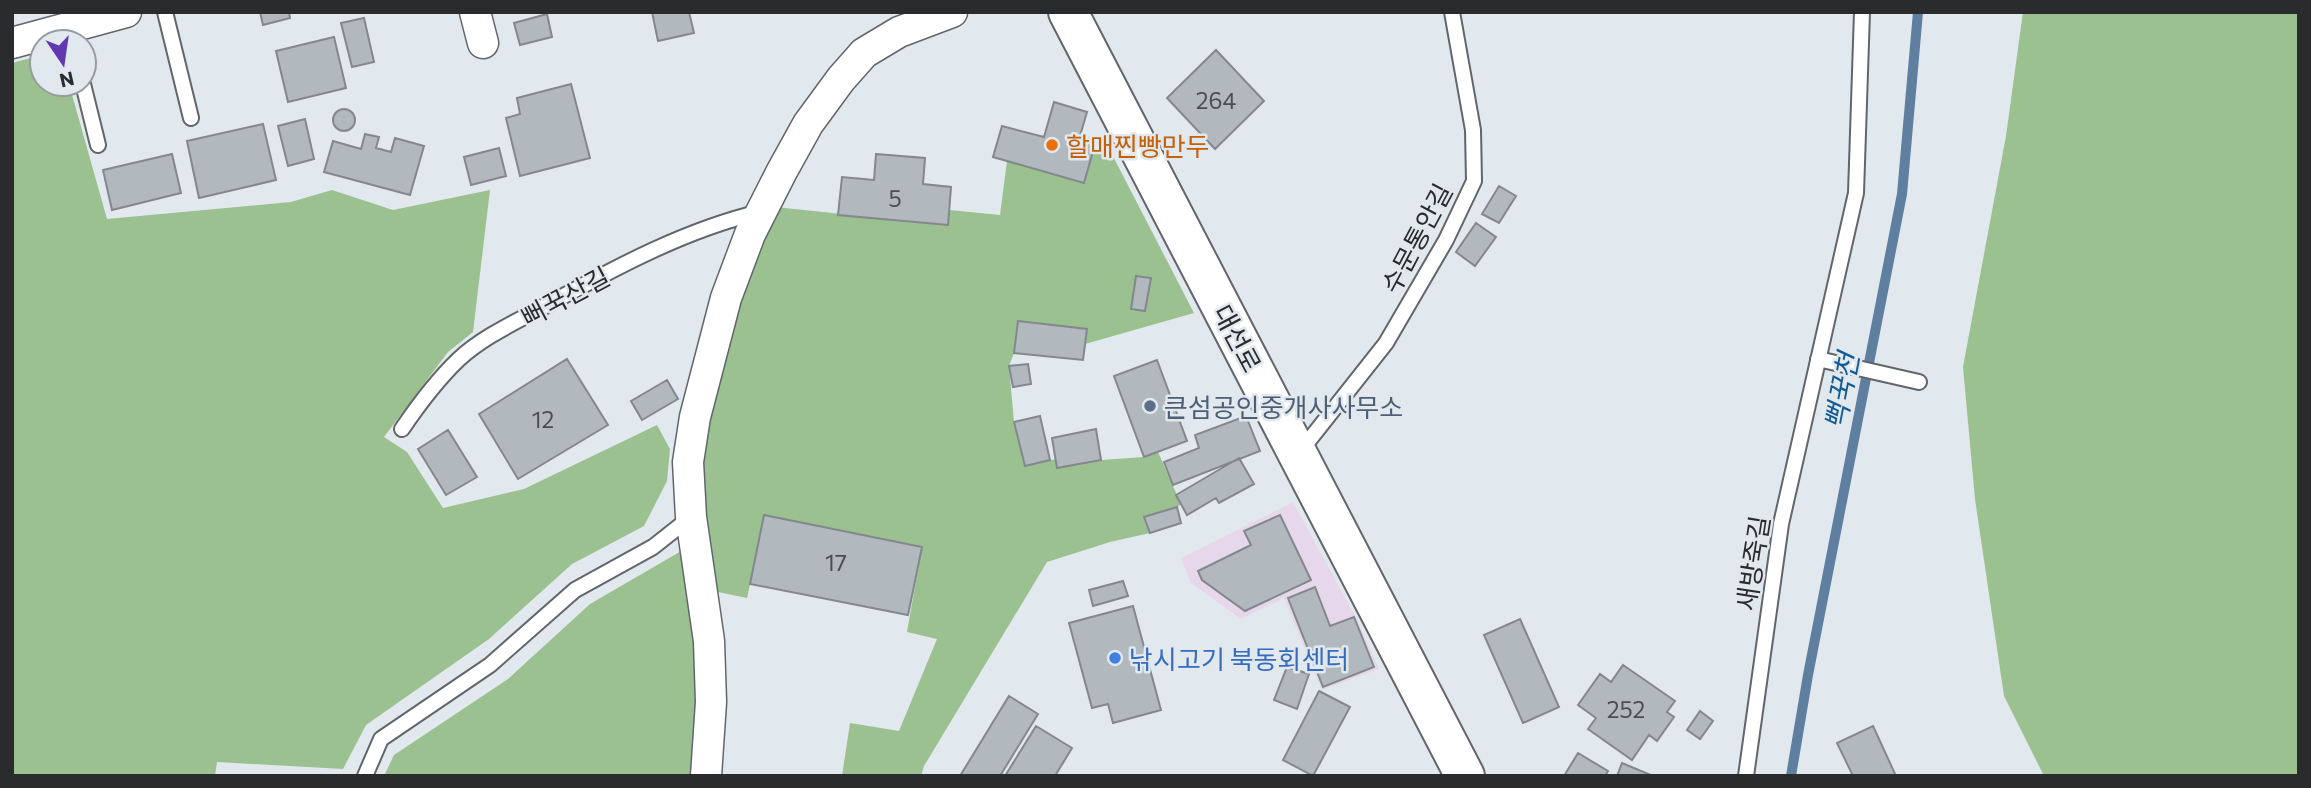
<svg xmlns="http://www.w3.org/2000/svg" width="2311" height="788" viewBox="0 0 2311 788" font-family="Commissioner,'Noto Sans KR',sans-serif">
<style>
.industrial{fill:#e7d7ea}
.green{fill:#9ac18f}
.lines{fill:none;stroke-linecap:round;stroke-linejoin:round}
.stream{stroke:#5e7f9f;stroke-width:10}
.building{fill:#b2b9be;stroke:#82888d;stroke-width:2}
.lane-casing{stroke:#60666b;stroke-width:18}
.street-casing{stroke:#60666b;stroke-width:33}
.secondary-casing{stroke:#60666b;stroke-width:42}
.lane{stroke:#fff;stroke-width:14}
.street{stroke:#fff;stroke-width:30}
.secondary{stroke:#fff;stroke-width:38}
.food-dot{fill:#e8710a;stroke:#e1e8ee;stroke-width:2.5}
.service-dot{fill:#5c6f8a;stroke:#e1e8ee;stroke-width:2.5}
.shop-dot{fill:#3f7fe0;stroke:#e1e8ee;stroke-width:2.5}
.labels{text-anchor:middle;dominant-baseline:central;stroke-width:5;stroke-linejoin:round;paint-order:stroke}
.number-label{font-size:23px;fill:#4b4e51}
.food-label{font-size:26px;fill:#c56008;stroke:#e1e8ee;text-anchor:start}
.street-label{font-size:26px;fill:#292b2d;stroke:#e1e8ee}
.service-label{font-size:26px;fill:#4e5e75;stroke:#e1e8ee;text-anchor:start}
.shop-label{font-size:26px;fill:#366cbe;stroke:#e1e8ee;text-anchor:start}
.water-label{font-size:28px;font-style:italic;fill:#135b93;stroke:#e1e8ee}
</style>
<rect width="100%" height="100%" fill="#e1e8ee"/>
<!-- industrial -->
<path class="industrial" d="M 1293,502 L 1355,616 L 1379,669 L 1322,690 L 1284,598 L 1241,619 L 1191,583 L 1181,558 Z"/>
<!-- green -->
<path class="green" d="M 2023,12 L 2299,12 L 2299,776 L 2044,776 L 2004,696 L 1975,499 L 1963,367 L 2006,136 Z
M 42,55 L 42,84 L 69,84 L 107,219 L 291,202 L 332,190 L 393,210 L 490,190 L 473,332 L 448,352 L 384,437 L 407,452 L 443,508 L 524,489 L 657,425 L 670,449 L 667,481 L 644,526 L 572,564 L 489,639 L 366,725 L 343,769 L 217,762 L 215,776 L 12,776 L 12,63 Z
M 1103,137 L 1194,313 L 1085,344 L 1086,329 L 1019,321 L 1014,353 L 1009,366 L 1014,422 L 1025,466 L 1056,459 L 1058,467 L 1101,460 L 1144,457 L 1158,452 L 1181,504 L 1177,507 L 1145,517 L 1150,533 L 1110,542 L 1047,562 L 924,766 L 921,776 L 842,776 L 850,723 L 899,731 L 937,639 L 907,632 L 922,547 L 765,515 L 747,598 L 718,592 L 708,542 L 700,472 L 708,420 L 734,322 L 775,207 L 948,225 L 949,210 L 1000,215 L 1007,161 L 1084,183 L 1096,141 Z
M 683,550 L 697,639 L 696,776 L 384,776 L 394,755 L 508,679 L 590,604 Z"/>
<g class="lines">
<!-- stream -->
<path class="stream" d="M 1791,776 L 1808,675 L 1902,194 L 1918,12"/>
</g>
<!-- building -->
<path class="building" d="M 260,12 L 289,12 L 290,18 L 263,25 Z
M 652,12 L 689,12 L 694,33 L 658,41 Z
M 547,14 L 552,37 L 520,45 L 514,23 Z
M 364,18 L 374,62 L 352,67 L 341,23 Z
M 334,37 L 346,88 L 288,102 L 276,51 Z
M 1216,50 L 1264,101 L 1215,149 L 1167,98 Z
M 571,84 L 590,158 L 520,176 L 506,118 L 520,114 L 517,98 Z
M 1054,102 L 1087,112 L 1080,136 L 1096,141 L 1084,183 L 993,157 L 1002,126 L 1044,137 Z
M333 120a11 11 0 1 1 22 0a11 11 0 1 1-22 0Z
M 305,119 L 314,159 L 288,166 L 278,126 Z
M 263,124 L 276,180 L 199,198 L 187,141 Z
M 365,134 L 379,137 L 376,148 L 391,152 L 395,138 L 424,146 L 410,195 L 324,172 L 333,141 L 361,149 Z
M 499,148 L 506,176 L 471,185 L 464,157 Z
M 172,154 L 181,193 L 112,210 L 103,170 Z
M 876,154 L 925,158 L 923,184 L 951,187 L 948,225 L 838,215 L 842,177 L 874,180 Z
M 1499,186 L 1516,196 L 1499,223 L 1482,214 Z
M 1476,223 L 1496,237 L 1475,266 L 1456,252 Z
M 1136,276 L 1151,278 L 1145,311 L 1131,309 Z
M 1018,321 L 1087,329 L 1083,360 L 1014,353 Z
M 567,359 L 608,425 L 518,479 L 479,414 Z
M 1157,360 L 1187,441 L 1144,457 L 1114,376 Z
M 1028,364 L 1031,384 L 1013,387 L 1009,366 Z
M 667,380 L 678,399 L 642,420 L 631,401 Z
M 1040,416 L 1050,460 L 1025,466 L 1014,422 Z
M 1246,416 L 1260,451 L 1173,485 L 1164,462 L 1199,448 L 1195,435 Z
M 1096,429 L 1101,460 L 1057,468 L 1052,438 Z
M 448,430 L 477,477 L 446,495 L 418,449 Z
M 1239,458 L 1254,484 L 1219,503 L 1216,498 L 1187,515 L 1176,495 Z
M 1177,507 L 1181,523 L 1150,533 L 1144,517 Z
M 764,515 L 922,547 L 908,615 L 750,584 Z
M 1280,515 L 1311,580 L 1245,611 L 1202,580 L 1198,571 L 1251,545 L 1244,531 Z
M 1123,581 L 1128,596 L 1093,606 L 1089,590 Z
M 1315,587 L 1330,626 L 1354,617 L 1374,667 L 1323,687 L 1288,598 Z
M 1133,606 L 1161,710 L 1113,723 L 1108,704 L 1092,708 L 1069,623 Z
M 1520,619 L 1559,707 L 1523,723 L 1484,635 Z
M 1623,665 L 1675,701 L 1667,712 L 1674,717 L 1657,741 L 1649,735 L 1632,760 L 1588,729 L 1596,718 L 1578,705 L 1600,674 L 1611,682 Z
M 1287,667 L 1309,674 L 1297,709 L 1274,700 Z
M 1319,691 L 1350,707 L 1313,776 L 1283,760 Z
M 1009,696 L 1038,714 L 1000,776 L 960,776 Z
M 1700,711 L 1713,721 L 1700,739 L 1687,730 Z
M 1036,726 L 1072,748 L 1055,776 L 1005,776 Z
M 1873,726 L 1896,776 L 1853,776 L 1837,743 Z
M 1578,753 L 1608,771 L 1605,776 L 1564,776 Z
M 1622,763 L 1653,776 L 1617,776 Z"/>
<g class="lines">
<!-- lane casing -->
<g class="lane-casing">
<path id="lane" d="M 165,12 L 191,118
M 83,84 L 98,145
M 1818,359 L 1919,382
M 402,429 C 419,404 437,380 459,359 C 484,336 516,322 545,306 C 613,269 684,230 760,212
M 1299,453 L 1386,343 L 1446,240 L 1474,181 L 1473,130 L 1452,12
M 365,776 L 381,739 L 490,665 L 575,590 L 653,547 L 691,517
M 1746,776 L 1781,524 L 1856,193 L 1862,12"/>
</g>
<!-- street casing -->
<g class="street-casing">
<path id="street" d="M 475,12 L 483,43
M 12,43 L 126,12
M 706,776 L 711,702 L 709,641 L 691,517 L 688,462 L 695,417 L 726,298 L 750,234 L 782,171 L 808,124 L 841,79 L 864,53 L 899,32 L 952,12"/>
</g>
<!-- secondary casing -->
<g class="secondary-casing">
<path id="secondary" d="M 1068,12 L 1465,776"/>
</g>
<!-- lane -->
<use href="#lane" class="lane"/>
<!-- street -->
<use href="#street" class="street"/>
<!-- secondary -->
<use href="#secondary" class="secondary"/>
</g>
<!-- markers -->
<circle class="food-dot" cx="1052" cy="145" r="7"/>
<circle class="service-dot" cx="1150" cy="406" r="7"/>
<circle class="shop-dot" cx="1115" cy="658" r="7"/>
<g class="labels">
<!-- number labels -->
<g class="number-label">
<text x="1216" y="100">264</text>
<text x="895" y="198">5</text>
<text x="543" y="419">12</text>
<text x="836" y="562">17</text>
<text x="1626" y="709">252</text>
</g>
<!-- food labels -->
<g class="food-label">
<text x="1066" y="145">할매찐빵만두</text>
</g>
<!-- street labels -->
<g class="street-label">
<text transform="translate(1416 238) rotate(-62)">수문통안길</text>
<text transform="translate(565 296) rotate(-28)">뻐꾹산길</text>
<text transform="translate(1238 338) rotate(62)">대선로</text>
<text transform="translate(1752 563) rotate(-81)">새방죽길</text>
</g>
<!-- service labels -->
<g class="service-label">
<text x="1164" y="406">큰섬공인중개사사무소</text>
</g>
<!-- shop labels -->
<g class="shop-label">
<text x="1129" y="658">낚시고기 북동회센터</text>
</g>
<!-- water labels -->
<g class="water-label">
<text transform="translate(1841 391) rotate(-79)">뻑꾹천</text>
</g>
</g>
<!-- border -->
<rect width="2311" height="788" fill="none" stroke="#292b2d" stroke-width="28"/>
<!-- north arrow -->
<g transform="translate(63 63) rotate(167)"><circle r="33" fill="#e1e8ee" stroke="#979ca1" stroke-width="2"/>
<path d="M0-5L12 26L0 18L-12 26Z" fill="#6038b0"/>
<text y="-10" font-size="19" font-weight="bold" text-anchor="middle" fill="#292b2d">N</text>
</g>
</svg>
